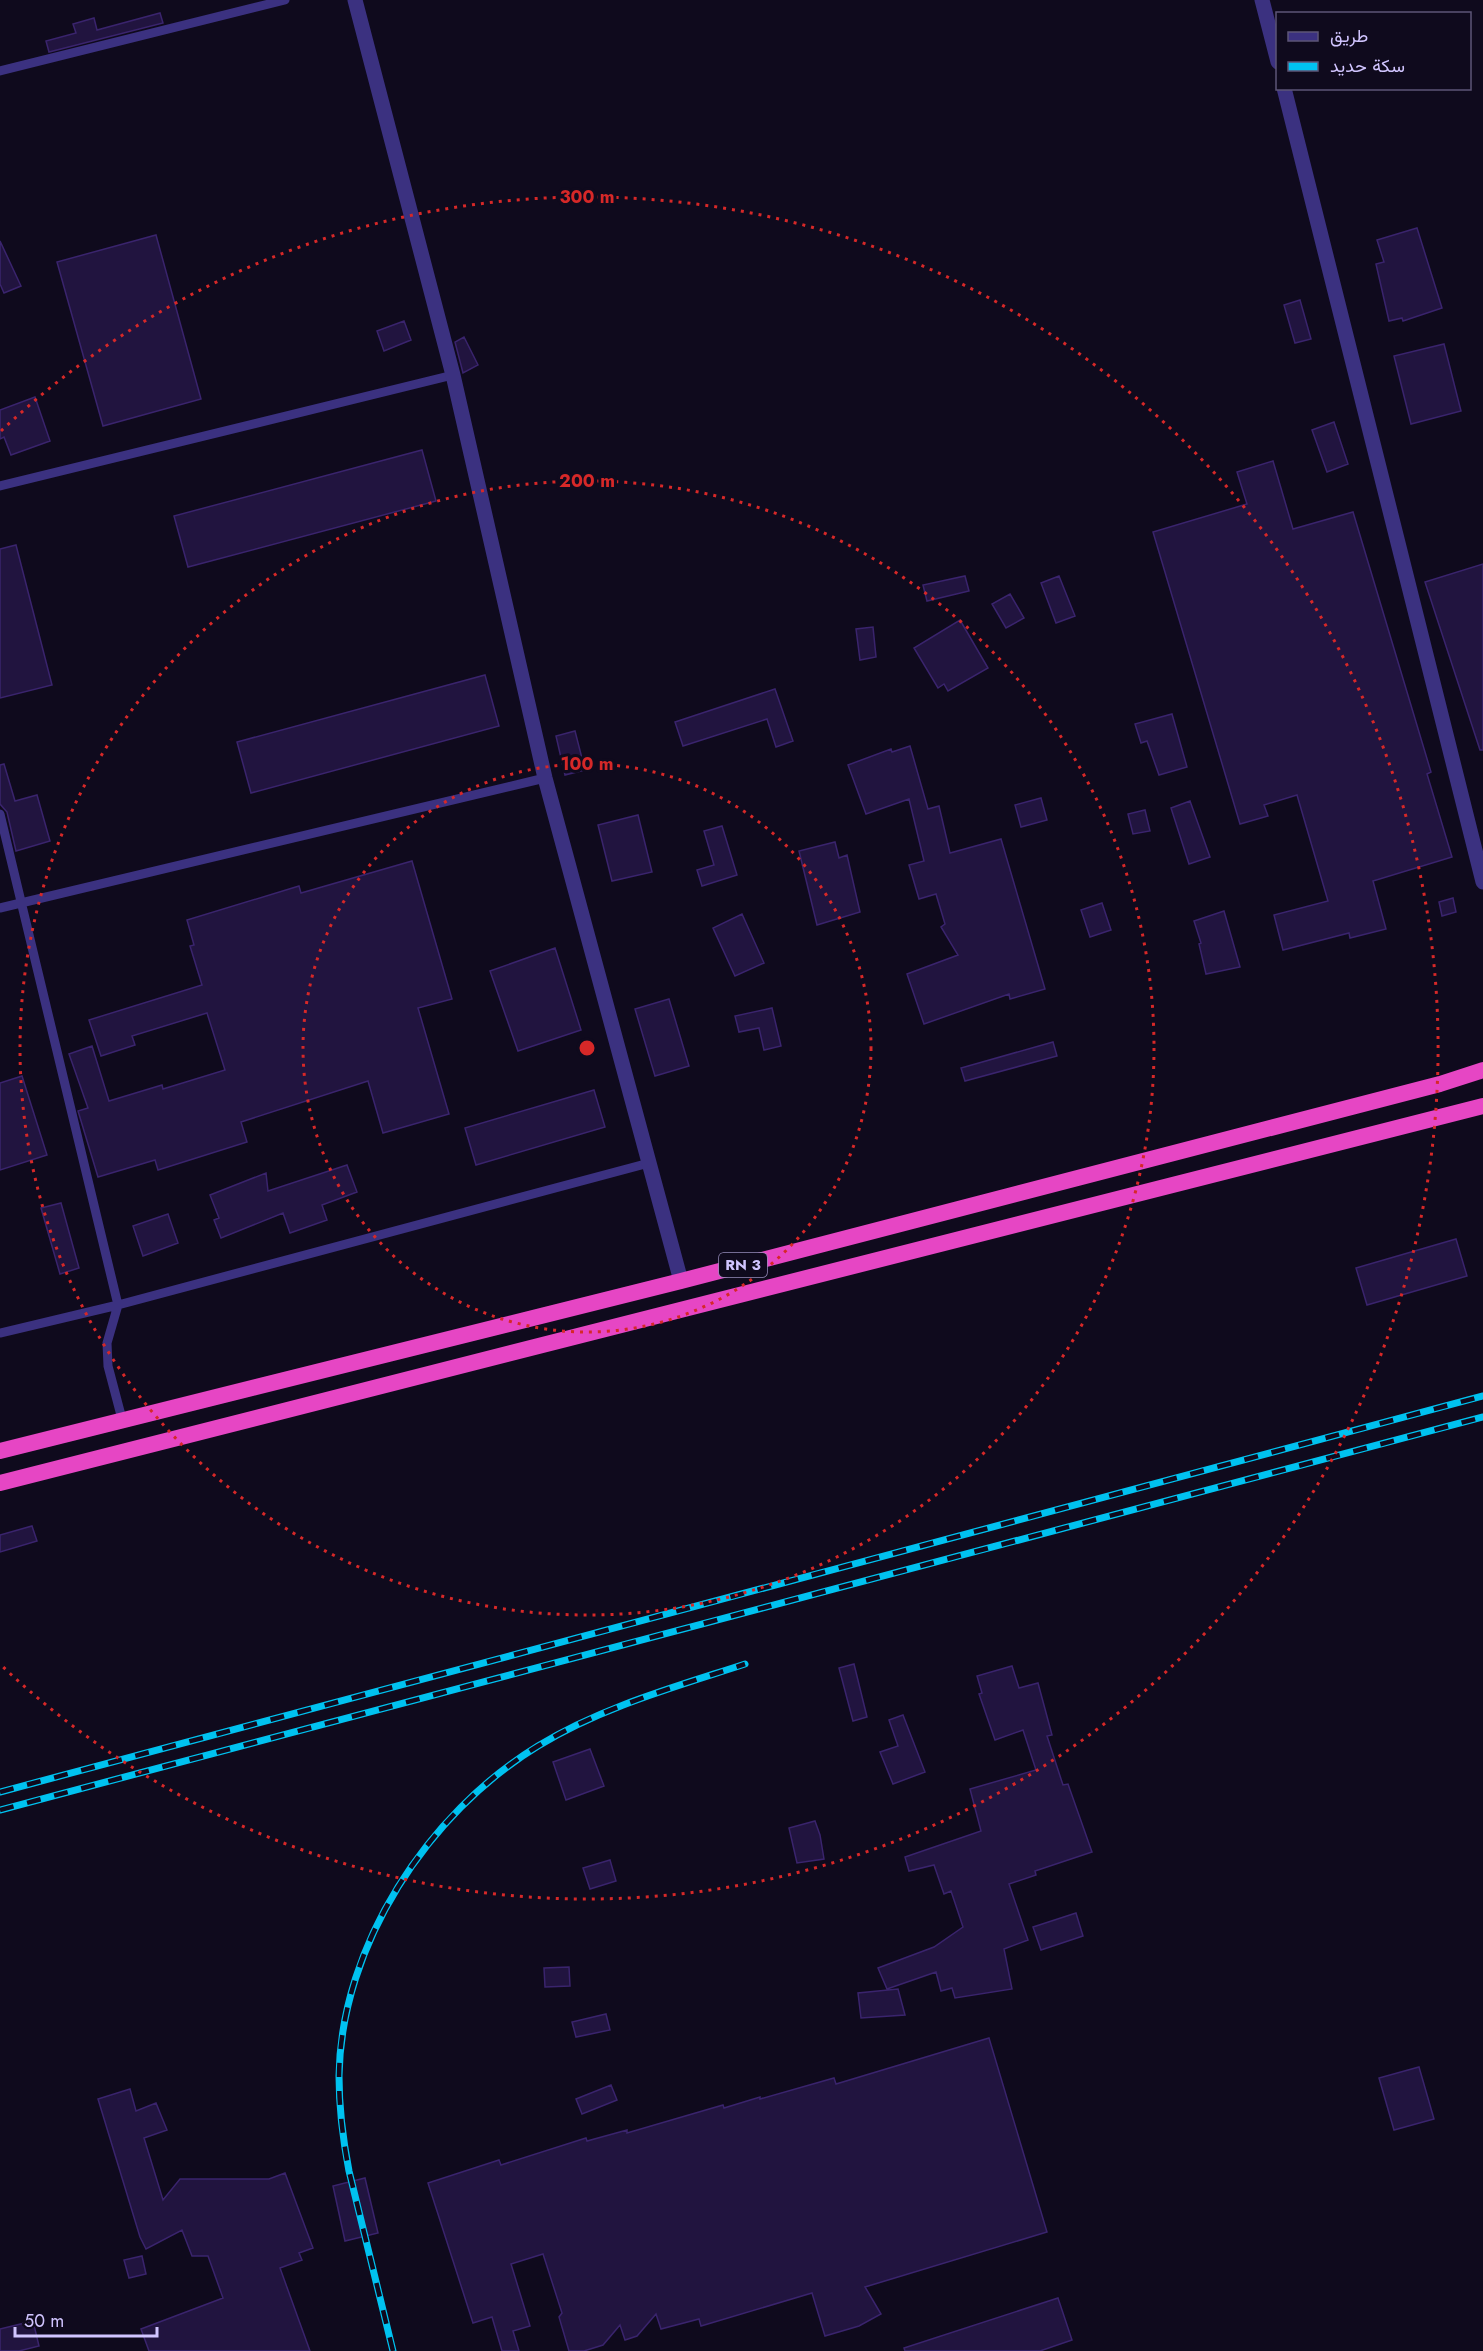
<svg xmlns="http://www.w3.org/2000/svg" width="1483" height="2351" viewBox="0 0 1483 2351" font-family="Jost,Vazirmatn,sans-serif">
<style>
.building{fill:#21143f;stroke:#3a246d;stroke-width:1.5}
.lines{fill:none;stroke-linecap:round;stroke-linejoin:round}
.service{stroke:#3b3180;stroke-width:9}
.minor{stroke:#3b3180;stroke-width:15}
.trunk{stroke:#e646c4;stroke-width:16}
.rail-casing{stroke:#00c2f0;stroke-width:7}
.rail{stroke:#0f0a1d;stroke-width:4.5;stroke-dasharray:14;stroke-linecap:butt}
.ring{fill:none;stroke:#d62828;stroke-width:3;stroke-dasharray:3 6}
.labels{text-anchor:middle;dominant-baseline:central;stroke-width:6;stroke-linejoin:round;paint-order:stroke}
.shield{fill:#0f0a1d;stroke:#978dbb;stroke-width:1.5}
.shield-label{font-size:15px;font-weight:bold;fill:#d1c5ff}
.centre{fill:#d62828;stroke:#0f0a1d;stroke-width:3}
.ring-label{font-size:18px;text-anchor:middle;font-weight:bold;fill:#d62828;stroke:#0f0a1d;stroke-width:6;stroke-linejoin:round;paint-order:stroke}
</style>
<rect width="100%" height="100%" fill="#0f0a1d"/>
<!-- building -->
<path class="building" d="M 160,13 L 163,23 L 49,52 L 46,41 L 76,33 L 73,24 L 94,18 L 97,30 Z
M 1417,228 L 1442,308 L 1403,321 L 1402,318 L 1389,321 L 1376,264 L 1384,262 L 1377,240 Z
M 156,235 L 201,399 L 103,426 L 57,262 Z
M 0,241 L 21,286 L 4,293 L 0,284 Z
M 1300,300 L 1311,339 L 1295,343 L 1284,305 Z
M 404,321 L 411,340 L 384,351 L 377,331 Z
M 464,337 L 478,365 L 463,373 L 455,342 Z
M 1444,344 L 1461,411 L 1411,424 L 1394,356 Z
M 35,397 L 50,441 L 11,455 L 4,437 L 0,439 L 0,410 Z
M 1334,422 L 1348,464 L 1327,472 L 1312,430 Z
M 422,450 L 436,501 L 188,567 L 174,516 Z
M 1273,461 L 1293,529 L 1353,512 L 1431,772 L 1427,774 L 1452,857 L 1373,881 L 1386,929 L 1350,938 L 1349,933 L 1283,950 L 1274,915 L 1328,901 L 1297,795 L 1264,805 L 1268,816 L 1240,824 L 1153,532 L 1247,504 L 1237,472 Z
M 16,545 L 52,685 L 0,698 L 0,549 Z
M 1483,564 L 1483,750 L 1480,750 L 1425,582 Z
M 965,576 L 969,591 L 927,601 L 923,585 Z
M 1059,576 L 1075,616 L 1056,623 L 1041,583 Z
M 1010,594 L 1024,618 L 1006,628 L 992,604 Z
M 960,620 L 988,668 L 948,691 L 944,684 L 938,688 L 914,648 Z
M 873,627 L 876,657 L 860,660 L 856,629 Z
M 485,675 L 499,726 L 251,793 L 237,742 Z
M 775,689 L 793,741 L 776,747 L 767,719 L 683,746 L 675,722 Z
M 1172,714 L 1187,767 L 1159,775 L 1147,741 L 1141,743 L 1135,724 Z
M 575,731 L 585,770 L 565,775 L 556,736 Z
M 910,746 L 928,809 L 939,806 L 950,853 L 1001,839 L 1045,989 L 1010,999 L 1009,994 L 924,1024 L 907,974 L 958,955 L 941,927 L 945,924 L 936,894 L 919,899 L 909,865 L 924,861 L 909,799 L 866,814 L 848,765 L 891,749 L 892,752 Z
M 4,764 L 15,801 L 37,795 L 50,841 L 16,851 L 7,812 L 0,804 L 0,765 Z
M 1041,798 L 1047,820 L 1021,827 L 1015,805 Z
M 1190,801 L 1210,857 L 1189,864 L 1171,808 Z
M 1145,810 L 1150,831 L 1133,834 L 1128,814 Z
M 638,815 L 652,872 L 612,881 L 598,825 Z
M 722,826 L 737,875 L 702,886 L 697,870 L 714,865 L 704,831 Z
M 835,842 L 839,858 L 847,855 L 860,912 L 817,925 L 799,851 Z
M 412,861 L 452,999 L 418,1008 L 449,1114 L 383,1133 L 368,1081 L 241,1122 L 247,1142 L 158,1170 L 155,1160 L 98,1177 L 78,1111 L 88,1108 L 69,1054 L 92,1046 L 109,1101 L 162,1085 L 163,1089 L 225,1070 L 207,1013 L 132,1036 L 135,1045 L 101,1056 L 89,1020 L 202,985 L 190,946 L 194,945 L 187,920 L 299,886 L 301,893 Z
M 1453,898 L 1456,912 L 1442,916 L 1439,902 Z
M 1102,903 L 1111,930 L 1090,937 L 1081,910 Z
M 1224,911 L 1240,967 L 1206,974 L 1199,944 L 1201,943 L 1194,921 Z
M 742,914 L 764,963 L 735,976 L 713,928 Z
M 555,948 L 581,1030 L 518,1051 L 490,971 Z
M 669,999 L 689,1066 L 655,1076 L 635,1009 Z
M 772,1008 L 781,1046 L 764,1050 L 759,1028 L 739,1032 L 735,1016 Z
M 1053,1042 L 1057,1056 L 965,1081 L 961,1068 Z
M 22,1076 L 47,1155 L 0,1170 L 0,1083 Z
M 594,1090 L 605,1127 L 476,1165 L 465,1128 Z
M 347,1165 L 357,1192 L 322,1205 L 327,1220 L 290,1233 L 283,1213 L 221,1238 L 214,1220 L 219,1218 L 210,1195 L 266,1173 L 268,1191 Z
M 61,1203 L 79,1268 L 60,1274 L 41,1208 Z
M 168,1214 L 178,1243 L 143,1256 L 133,1226 Z
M 1456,1239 L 1467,1276 L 1367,1305 L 1356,1268 Z
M 32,1526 L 37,1541 L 0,1552 L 0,1535 Z
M 854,1664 L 867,1717 L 853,1721 L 839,1668 Z
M 1012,1666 L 1019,1688 L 1038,1683 L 1052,1735 L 1047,1736 L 1063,1785 L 1068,1784 L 1092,1852 L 1035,1871 L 1036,1875 L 1009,1884 L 1028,1940 L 1004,1949 L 1012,1989 L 955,1998 L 952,1988 L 941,1991 L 936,1972 L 887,1989 L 878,1968 L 934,1947 L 963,1927 L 951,1891 L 944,1894 L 934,1865 L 909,1871 L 905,1857 L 981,1831 L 970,1789 L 1036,1770 L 1023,1730 L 995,1740 L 979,1694 L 982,1693 L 977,1676 Z
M 903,1715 L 925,1772 L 893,1784 L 880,1752 L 898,1746 L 889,1720 Z
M 590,1749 L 604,1786 L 566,1800 L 553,1762 Z
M 815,1821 L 820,1835 L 824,1859 L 797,1863 L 789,1828 Z
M 610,1860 L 616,1881 L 590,1889 L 583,1868 Z
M 1076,1913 L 1083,1936 L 1041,1950 L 1033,1927 Z
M 569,1967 L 570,1986 L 545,1987 L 544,1968 Z
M 898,1989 L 905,2015 L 861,2018 L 858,1993 Z
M 606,2014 L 610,2030 L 576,2037 L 572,2022 Z
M 989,2038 L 1047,2232 L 865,2287 L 881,2314 L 859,2326 L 825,2336 L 812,2293 L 701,2326 L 699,2319 L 661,2329 L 656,2314 L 637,2336 L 625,2340 L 620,2325 L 603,2345 L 584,2351 L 569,2351 L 559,2317 L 562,2313 L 543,2254 L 511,2264 L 530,2326 L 513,2331 L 519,2351 L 502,2351 L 492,2317 L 473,2323 L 428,2183 L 499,2160 L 501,2165 L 586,2138 L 587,2141 L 627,2130 L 627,2133 L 723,2105 L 724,2108 L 760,2097 L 760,2099 L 834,2078 L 836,2084 Z
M 1419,2067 L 1434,2119 L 1394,2130 L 1379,2078 Z
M 611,2085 L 617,2100 L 582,2114 L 576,2099 Z
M 130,2089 L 136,2111 L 156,2103 L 167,2130 L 144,2138 L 163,2200 L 180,2179 L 269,2179 L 285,2173 L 313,2248 L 299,2253 L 302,2260 L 280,2268 L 310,2351 L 149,2351 L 141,2329 L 223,2298 L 208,2256 L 192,2256 L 182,2230 L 146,2249 L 140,2237 L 98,2099 Z
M 365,2178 L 378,2233 L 345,2241 L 333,2186 Z
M 142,2256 L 146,2274 L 129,2278 L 124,2260 Z
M 1058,2298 L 1072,2340 L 1040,2351 L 905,2351 L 904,2348 Z
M 33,2321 L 39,2346 L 19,2351 L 0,2351 L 0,2329 Z"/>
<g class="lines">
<!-- service -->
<path class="service" d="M 0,71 L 285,0
M 0,486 L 453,375
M 0,814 L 118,1305 L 107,1343 L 108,1366 L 122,1419
M 0,908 L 545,778
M 0,1333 L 118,1305 L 649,1163"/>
<!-- minor -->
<path class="minor" d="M 355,0 L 453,375 L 545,778 L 681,1281
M 1262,0 L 1278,62
M 1284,88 L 1483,882"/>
<!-- trunk -->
<path class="trunk" d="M 0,1451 L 681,1281 L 1440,1084 L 1483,1070
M 0,1483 L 1483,1106"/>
<!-- rail casing -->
<g class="rail-casing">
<path id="rail" d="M 0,1792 L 1483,1396
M 0,1810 L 1483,1417
M 393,2351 L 349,2171 C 343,2140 339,2108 339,2076 C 341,1945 428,1813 538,1746 C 602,1707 675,1687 745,1664"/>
</g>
<!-- rail -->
<use href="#rail" class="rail"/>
</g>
<!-- distance rings -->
<g class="ring">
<circle cx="587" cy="1048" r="284"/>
<circle cx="587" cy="1048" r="567"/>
<path d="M1 431A851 851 0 1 1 1 1665"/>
</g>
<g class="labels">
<!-- shield labels -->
<rect class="shield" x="719" y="1253" width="48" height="24" rx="4.5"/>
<g class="shield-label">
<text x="743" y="1265">RN 3</text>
</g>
</g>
<circle cx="587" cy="1048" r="9" class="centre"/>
<g class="ring-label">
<text x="587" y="203">300 m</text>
<text x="587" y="487">200 m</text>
<text x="587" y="770">100 m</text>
</g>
<!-- legend -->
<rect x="1276" y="12" width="195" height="78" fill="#0f0a1d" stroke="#5d5577" stroke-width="1.5"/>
<rect x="1288" y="32" width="30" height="9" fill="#3b3180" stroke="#5d5577" stroke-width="1.5"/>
<text x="1330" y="42" font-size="18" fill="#d1c5ff">طريق</text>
<rect x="1288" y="62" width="30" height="9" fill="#00c2f0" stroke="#5d5577" stroke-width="1.5"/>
<text x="1330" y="72" font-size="18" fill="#d1c5ff">سكة حديد</text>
<!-- scale -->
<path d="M15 2327v9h142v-9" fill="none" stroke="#d1c5ff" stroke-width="3"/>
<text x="24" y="2327" font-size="18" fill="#d1c5ff" stroke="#0f0a1d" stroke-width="4.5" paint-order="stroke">50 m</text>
</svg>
